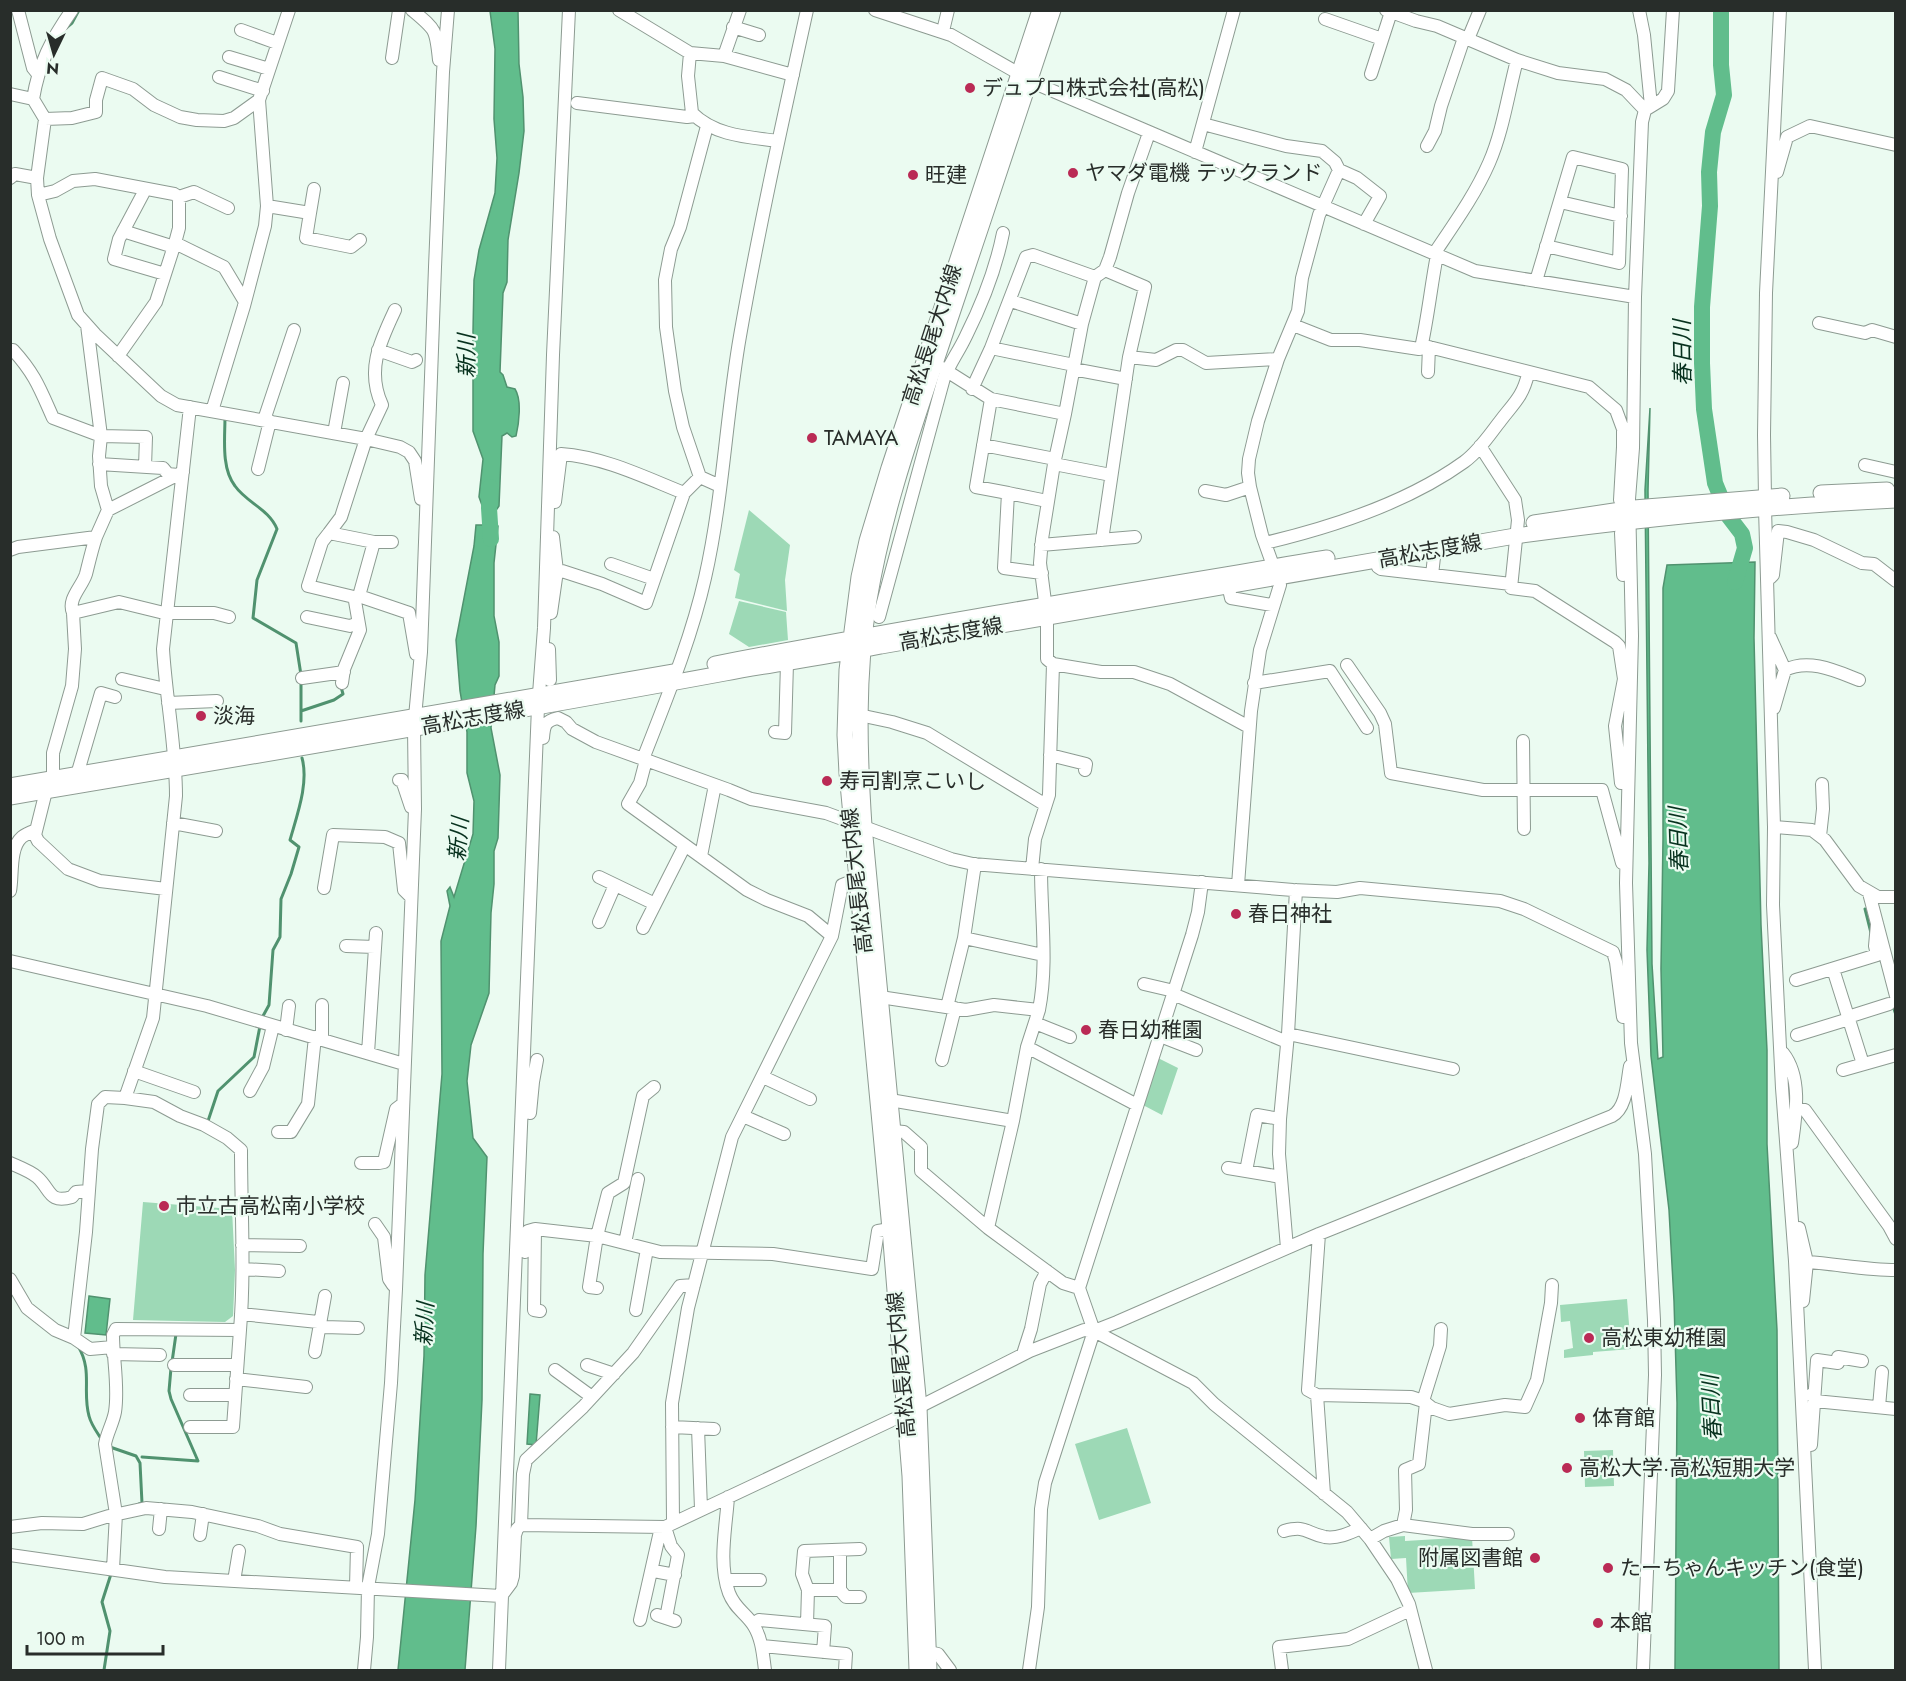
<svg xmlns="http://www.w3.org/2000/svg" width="1906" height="1681" viewBox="0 0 1906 1681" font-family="Jost,'Noto Sans JP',sans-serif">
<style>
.green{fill:#9dd9b6}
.water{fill:#61bd8c;stroke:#50926f;stroke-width:1.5}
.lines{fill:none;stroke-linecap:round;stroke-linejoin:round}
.stream{stroke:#50926f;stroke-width:3}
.river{stroke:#61bd8c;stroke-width:16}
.minor-casing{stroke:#8d9b92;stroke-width:14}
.major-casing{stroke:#8d9b92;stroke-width:17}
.minor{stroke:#fff;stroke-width:12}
.major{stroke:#fff;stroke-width:15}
.poi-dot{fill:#ba2a55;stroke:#ebfbf1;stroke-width:2}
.labels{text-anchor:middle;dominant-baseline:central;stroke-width:4.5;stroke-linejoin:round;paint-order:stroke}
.poi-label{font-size:21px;fill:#282d2a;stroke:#ebfbf1;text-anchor:start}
.street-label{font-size:21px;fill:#282d2a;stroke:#ebfbf1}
.water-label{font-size:22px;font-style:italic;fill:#07311e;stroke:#ebfbf1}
</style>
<rect width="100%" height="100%" fill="#ebfbf1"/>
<!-- green -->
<path class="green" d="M 749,510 L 790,545 L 785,580 L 787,611 L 735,598 L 740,574 L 734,570 Z
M 739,601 L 786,612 L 788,640 L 749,647 L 729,634 Z
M 1156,1057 L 1178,1068 L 1162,1115 L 1141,1104 Z
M 143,1202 L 232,1209 L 235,1270 L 233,1316 L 225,1322 L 133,1320 Z
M 1627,1299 L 1631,1349 L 1593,1352 L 1593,1355 L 1564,1358 L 1564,1350 L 1573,1348 L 1570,1321 L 1561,1322 L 1560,1305 Z
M 1127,1428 L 1151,1503 L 1099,1520 L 1075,1444 Z
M 1613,1450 L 1614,1486 L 1585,1487 L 1584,1451 Z
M 1405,1536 L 1405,1541 L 1472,1537 L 1475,1589 L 1408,1593 L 1406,1558 L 1391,1559 L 1389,1537 Z"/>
<!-- water -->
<path class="water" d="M 490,11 L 518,11 L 519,64 L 523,97 L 524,131 L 519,173 L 508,240 L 507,282 L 503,293 L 500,372 L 503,375 L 507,387 L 515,389 C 522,400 519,423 516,436 L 512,437 L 507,433 L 502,436 L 499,506 L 497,509 L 483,508 L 479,497 L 483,459 L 473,431 L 473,331 L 474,280 L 479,250 L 495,193 L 497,158 L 494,119 L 495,49 Z
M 1650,408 L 1648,491 L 1652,964 L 1658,1059 L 1663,1057 L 1661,969 L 1663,839 L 1663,588 L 1667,565 L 1755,562 L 1754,638 L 1761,925 L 1767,1050 L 1767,1144 L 1777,1330 L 1779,1670 L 1675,1670 L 1677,1403 L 1674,1301 L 1669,1210 L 1651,1056 L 1647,950 L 1649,863 L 1645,490 Z
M 486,516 L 494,516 L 493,525 L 498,526 L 494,563 L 494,616 L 499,642 L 499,676 L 495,685 L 491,728 L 500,775 L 498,838 L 494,851 L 494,884 L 491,913 L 489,993 L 471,1045 L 467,1081 L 473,1138 L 487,1157 L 483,1254 L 482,1400 L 476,1526 L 465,1670 L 398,1670 L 415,1500 L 424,1356 L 425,1275 L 442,1074 L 441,941 L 450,906 L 447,891 L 450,887 L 454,897 L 473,834 L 474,801 L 467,773 L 467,732 L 460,691 L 456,640 L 474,546 L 476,525 L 485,525 Z
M 89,1296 L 110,1299 L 106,1335 L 85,1333 Z
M 530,1394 L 540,1395 L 536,1445 L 527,1444 Z"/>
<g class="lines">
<!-- stream -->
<path class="stream" d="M 66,28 L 72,23 L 79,10
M 225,417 C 225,438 221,468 235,486 C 247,503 269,509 277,529 L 257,580 L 253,618 L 296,643 L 301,675
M 301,681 L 301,721
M 301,711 L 334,700 L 343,694 L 341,687
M 1865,909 L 1871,933
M 1893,1006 L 1896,1015
M 263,1016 L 269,1005 L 273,950 L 280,937 L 281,899 L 291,874 L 299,847 L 290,840 C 297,815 309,783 302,758
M 208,1121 L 218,1091 L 254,1057 L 260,1026
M 78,1346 C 93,1371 82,1391 89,1416 C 91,1424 96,1431 100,1437
M 172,1362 L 176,1334
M 110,1447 L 136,1456 L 140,1463 L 142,1503 L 139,1504
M 142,1457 L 198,1461 L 171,1399 L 169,1391 L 171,1368
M 104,1670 L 110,1631 L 102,1602 L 111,1574"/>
<!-- river -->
<path class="river" d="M 1721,10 L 1721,65 L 1724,95 L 1713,132 L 1709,172 L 1710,206 L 1702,307 L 1702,363 L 1704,409 L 1715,483 L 1729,517 L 1742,534 L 1745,548 L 1735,582
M 490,487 L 489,508 L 491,539"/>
<!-- minor casing -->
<g class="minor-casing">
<path id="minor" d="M 18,10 L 33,68 L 37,73
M 72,10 C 51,40 39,63 33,99 L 45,119 L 37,178 L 38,195 L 50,239 L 78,315 L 95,334 L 161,396 L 177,405 L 366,439 L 400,447 L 409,452 L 415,461 L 421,499
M 412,10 C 436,30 436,29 439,60
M 619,10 L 690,53 L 724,56 L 793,75
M 875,10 L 951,35 L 1039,85 L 1475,271 L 1635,297
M 1386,10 L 1416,21 L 1437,26 L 1517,60 L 1558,73 L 1605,79 L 1626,90 L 1645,110
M 1639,10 L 1644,35 L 1651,106
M 1325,19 L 1382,39
M 733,27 L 759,35
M 241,30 L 277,43
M 943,31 L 948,10
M 1468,39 L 1480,10
M 690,53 L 688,76 L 692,113 C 715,136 748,137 778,141
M 724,56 L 740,10
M 229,57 L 269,69
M 392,58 L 399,10
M 1371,74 L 1391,12
M 219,77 L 263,91
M 10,94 L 33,99
M 577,103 L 687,117 L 695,116
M 45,119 L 72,118 L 96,112 L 96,100 L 102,78 L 133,89 L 154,105 L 180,117 L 197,120 L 224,121 L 234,118 L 259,100
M 1203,124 L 1286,146 L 1322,151 L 1335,162 L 1339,170 L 1357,178 L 1380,196 L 1364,224
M 1149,133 L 1128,193 L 1110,257 L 1105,270 L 1095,277 L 1082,324 L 1065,414 L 1054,464 L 1042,539 L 1040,563 L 1047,617 L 1047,659 L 1053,664 L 1101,672 L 1134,672 L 1170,684 L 1249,727
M 1427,146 L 1435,131 L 1441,106 L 1464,38
M 1195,152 L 1234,10
M 1777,172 L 1787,137 L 1810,126 L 1896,145
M 10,178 L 15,174 L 37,178
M 145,190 L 119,239 L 114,259 L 165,274
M 38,195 L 55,191 L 73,181 L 95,179 L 174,194 L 179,197 L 179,228 L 175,243 L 224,267 L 245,302
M 179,197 L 194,192 L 228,208
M 1560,202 L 1621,216
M 267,206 L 310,213 L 306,238 L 351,247 L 360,240
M 310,213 L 314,189
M 123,231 L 174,247
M 1434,254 C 1454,224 1475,195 1489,163 C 1503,131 1508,94 1517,60
M 1536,281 L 1573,157 L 1622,169 L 1619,263 L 1546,246
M 1011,301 L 1082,324
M 1819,323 L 1865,333 L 1872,330 L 1896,337
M 1293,325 L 1331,340 L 1360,340 L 1419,349 L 1429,347 L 1589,387 L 1616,410 L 1623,429 L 1623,447 L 1633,448
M 991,348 L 1026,257 L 1033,255 L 1095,277
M 1421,348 C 1428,317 1431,286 1437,255
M 10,350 L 13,350 C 35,374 40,389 53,418 L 101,436 L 87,325
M 378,350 L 412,362 L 416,360
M 118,356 L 156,302 L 175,243
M 1129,357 L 1156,360 L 1176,350 L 1183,350 L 1206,363 L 1278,359
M 942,368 L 991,399
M 1073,369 L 1126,379
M 1428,372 L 1429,347
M 972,389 L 991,348 L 1074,365
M 212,411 L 244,306 L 265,226 L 267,206 L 259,100 L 289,10
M 264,420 L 294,330
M 334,433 L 343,383
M 983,445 L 1055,459
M 1480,446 L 1515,500 L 1518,520 L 1511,588 L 1535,591 L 1615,642 L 1619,646 L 1624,679 L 1615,726 L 1621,783
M 99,464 L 163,468 L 168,474 L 178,475
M 1054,464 L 1111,475
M 1865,465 L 1896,472
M 258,469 L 270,421
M 700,477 L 683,427 L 675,391 L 666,327 L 665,280 L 671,249 L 680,227 L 707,126
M 1205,491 L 1226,495 L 1250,487
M 1008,493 L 976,487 L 991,399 L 1065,414
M 1765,498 L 1764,435 L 1766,293 L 1780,10
M 1620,500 L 1623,447
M 555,502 L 561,454 C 604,457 644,477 684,493 L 700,477 L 720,486
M 1765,508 L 1774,827 L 1773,905 L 1782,1088 L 1795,1261 L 1815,1670
M 108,510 L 183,472
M 329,533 L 341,517 L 366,439 L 382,405 C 366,370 380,342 395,310
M 1621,533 L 1623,575
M 96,537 C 92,549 89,562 86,574 C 82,587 67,599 73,613 L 119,602 L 164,613 L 214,613 L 229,617
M 1102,540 L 1129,357 L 1145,287 L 1105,270
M 374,542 L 392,542
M 1265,543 C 1333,527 1407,503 1464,462 C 1479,451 1490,434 1501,420 C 1514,403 1523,396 1528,374
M 1041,545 L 1135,537
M 10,550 L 18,547 L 96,537 L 108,510 L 101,486 L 99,456 L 101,436 L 146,437 L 145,467
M 1376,560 L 1378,567 L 1381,569 L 1511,584
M 611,564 L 654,579
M 557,571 L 562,571 L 602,584 L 646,603 L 684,493
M 1042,573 L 1004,568 L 1008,493 L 1047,501
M 1432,575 L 1434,557 L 1433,550
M 1770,578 L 1773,575 L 1778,531 L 1787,532 L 1814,540 L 1862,563 L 1874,564 L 1896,581
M 1228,585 L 1231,598 L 1272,605
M 358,598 L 308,586 L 322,542 L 329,533 L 374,542 L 359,596
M 551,613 L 557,571 L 553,537
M 307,617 L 350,626 L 358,623
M 879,617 L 944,378 C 950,363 959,351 966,336 C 982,304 996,268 1003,233
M 1770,637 L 1785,670 L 1774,708
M 549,649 L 550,680
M 1347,665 L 1380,713 L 1385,724 L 1391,773 L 1483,790 L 1602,790 L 1622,863
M 1785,670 C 1809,658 1836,671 1859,680
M 302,678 L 344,672
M 122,679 L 165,689
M 342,683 L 344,669 L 360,630 L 355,601 L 359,596 L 409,613 L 416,654
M 1254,683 L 1330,671 L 1367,728
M 168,703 L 217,701
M 859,715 L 892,722 L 927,733 L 1044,804
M 775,732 L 785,733 L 787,663
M 543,738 C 544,725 545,721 558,718 L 566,722 L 572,729 L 596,742 L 729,790 L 751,799 L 826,813 L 951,859 L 973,864 L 1293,890 L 1337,892 L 1360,888 L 1500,901 L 1524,909 L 1613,952 L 1616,962 L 1623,1017
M 1523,741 L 1524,829
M 1050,755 L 1086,764 L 1085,770
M 643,759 C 666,700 691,640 705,578 C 723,499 726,416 740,336 C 759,227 783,119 807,10
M 646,760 L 640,783 L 628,804 L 747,890 L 767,900 L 808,916 L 832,936
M 77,775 L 101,693 L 115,697
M 53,779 L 53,753 L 72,686 L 75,649 L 73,613
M 399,780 L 402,780 L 411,807
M 46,791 L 35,835 L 38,841 L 68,869 L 100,881 L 166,889
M 173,823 L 216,831
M 1774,827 L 1812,830 L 1825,840 L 1859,886 L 1878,897 L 1896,897
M 1820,836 L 1823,809 L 1822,784
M 701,856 L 715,785
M 1032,869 L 1035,839 L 1049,795 L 1053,664
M 599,877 L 655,904
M 1238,885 L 1251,711 L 1260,650 L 1280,585 L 1262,535 L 1250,487 L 1248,473 L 1249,459 L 1258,421 L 1278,359 L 1298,311 L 1302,278 L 1319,215 L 1339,170
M 324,888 L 333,835 L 385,837 L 399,843 L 404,890 L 410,896
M 10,891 C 13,876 9,848 22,837 C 26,834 31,832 36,830
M 1869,893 L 1896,996
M 599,922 L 615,885
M 643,928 L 685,845
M 964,938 L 1043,955
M 346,946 L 375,947
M 10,961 L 207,1006 L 404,1064
M 1833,969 L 1863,1064
M 1796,980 L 1877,955 L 1875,946 L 1877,924
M 1144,984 L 1174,991
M 1173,994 L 1287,1042
M 880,997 L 966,1010 L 994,1005 L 1039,1010 C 1048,964 1041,916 1041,869
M 322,1005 L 322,1039
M 947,1007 L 964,938 L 975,864
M 1039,1010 L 1027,1047 L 1137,1105
M 1848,1017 L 1889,1004
M 1035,1023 L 1070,1037
M 286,1030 L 289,1006
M 1288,1034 L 1453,1069
M 1797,1035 L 1849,1019
M 1160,1036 L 1196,1050
M 1027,1047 L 1013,1121 L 988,1228 L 1063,1283 L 1079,1288 L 1094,1331 L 1045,1483 L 1041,1509 L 1038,1607 L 1029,1670
M 368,1053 L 376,933
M 1783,1053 C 1802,1077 1796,1115 1792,1143
M 942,1060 L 955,1008
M 1843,1070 L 1896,1055
M 134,1071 L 194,1092
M 763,1077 L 810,1099
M 250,1091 L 263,1067 L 273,1026
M 890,1100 L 1013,1121
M 1797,1108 L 1805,1110 L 1889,1226 L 1896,1239
M 530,1113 L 533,1082 L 537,1060
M 743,1116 L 784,1134
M 893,1131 L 904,1132 L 921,1147 L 921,1171 L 988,1228
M 278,1132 L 291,1132 L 308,1104 L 315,1037
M 10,1163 C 19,1167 30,1171 37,1177 C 51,1189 48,1204 72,1197 L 76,1192 L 88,1191
M 361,1163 L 379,1163 L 384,1162 L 396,1109 L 400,1106
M 1228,1168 L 1281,1177
M 1246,1171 L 1257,1115 L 1280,1119
M 375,1224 L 384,1237 L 389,1279 L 393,1285
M 1799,1228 L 1807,1262
M 535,1229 L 534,1310 L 540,1311
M 625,1243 L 638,1179
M 242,1245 L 300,1246
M 1287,1248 L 1279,1154 L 1280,1119 L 1288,1034 L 1296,890
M 525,1252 L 528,1231 L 535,1229 L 597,1236 L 660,1252 L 773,1254 L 872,1269 L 878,1231 L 890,1229
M 243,1269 L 279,1271
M 10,1279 L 27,1308 L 55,1330 L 74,1338
M 597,1288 L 589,1287 L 597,1236 L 608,1193 L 624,1183 L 643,1096 L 654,1087
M 1079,1288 L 1192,935 L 1198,912 L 1202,882
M 1803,1301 L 1807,1262 C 1837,1264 1866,1270 1896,1270
M 636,1310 L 647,1249
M 241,1314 L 318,1322 L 324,1327 L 358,1328
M 1094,1331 L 1193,1383 L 1214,1404 L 1347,1512 L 1370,1539 L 1397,1579 L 1409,1604 L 1426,1670
M 113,1347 L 90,1349 L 74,1338 L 86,1232 L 92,1149 L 98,1104 L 105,1097 L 125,1098
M 315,1352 L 325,1296
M 113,1354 L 160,1355
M 1023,1354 L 1031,1329 L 1040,1284 L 1047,1271
M 174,1365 L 236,1365
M 587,1365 L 614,1374
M 555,1370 L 592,1397
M 236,1379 L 306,1387
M 1812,1394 L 1815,1401 L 1896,1409
M 190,1395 L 235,1395
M 1317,1395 L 1308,1390 L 1319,1234
M 1423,1401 L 1440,1346 L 1441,1329
M 1879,1407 L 1882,1372
M 190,1427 L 233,1427 L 240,1330
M 672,1427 L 714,1429
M 698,1428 L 701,1509
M 1811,1445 L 1817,1360 L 1838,1363 L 1838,1357 L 1862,1361
M 1324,1494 L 1317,1395 L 1411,1397 L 1423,1401 L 1432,1408 L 1449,1414 L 1505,1405 L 1525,1407 L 1537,1380 L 1551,1303 L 1552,1285
M 728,1497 C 726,1528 718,1563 729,1593 C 735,1609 746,1613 754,1626 C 762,1639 763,1655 765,1670
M 673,1522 L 672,1403 L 688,1308 L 732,1137 L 832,936 L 842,885 L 857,879
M 521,1525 L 523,1474 L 526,1460 L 583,1407 L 633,1353 L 680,1286 L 694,1285
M 1403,1525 L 1406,1510 L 1405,1470 L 1419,1464 L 1426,1403
M 10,1527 L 42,1523 L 83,1524 L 109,1516 L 146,1508 L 192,1512 L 258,1526 L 280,1534 L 357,1547 L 356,1587
M 665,1527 L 671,1546 L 678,1555 L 666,1618
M 159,1529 L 161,1509
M 1284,1531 C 1307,1525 1305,1533 1325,1537 C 1337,1539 1350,1533 1361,1528
M 200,1535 L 203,1514
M 1370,1539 L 1384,1531 L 1403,1525 L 1472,1534 L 1508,1534
M 840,1550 L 840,1590
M 10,1555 L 165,1577 L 501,1596
M 113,1569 L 116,1514 L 105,1444 C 107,1433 113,1423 115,1412 C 119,1387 113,1360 113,1335 L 116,1329 L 240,1330 C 245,1270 241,1210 241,1150 L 227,1138 L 204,1125 L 180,1116 L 154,1102 L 125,1098 L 153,1018 L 176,796 C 176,747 166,698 163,649 L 190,407
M 659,1572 L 675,1575
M 726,1580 L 760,1580
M 234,1581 L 239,1551
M 808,1590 L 840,1590 L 846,1597 L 860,1597
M 502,1595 L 511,1583 L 513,1576 L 515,1535 L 517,1529 L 521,1525 L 665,1527 L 905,1414 L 1030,1351 L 1084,1330 L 1094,1331 L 1117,1322 L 1319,1234 L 1612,1116 C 1627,1108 1627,1081 1630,1066
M 657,1615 L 675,1621
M 640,1620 L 661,1527
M 753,1624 L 759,1620 L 825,1626 L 823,1652
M 807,1624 L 808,1590 L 802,1574 L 804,1551 L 860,1549
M 762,1646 L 846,1654 L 845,1670
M 928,1652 L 938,1654 L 950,1670
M 364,1670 L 367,1637 L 368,1587 L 378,1534 L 391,1383 L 396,1289 L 415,809 L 414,728 L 421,652 L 435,267 L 443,72 L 448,10
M 499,1670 L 538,707 L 544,628 L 553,355 L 569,10
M 1282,1670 L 1279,1647 L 1348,1639 L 1410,1610
M 1643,1670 L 1655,1375 L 1654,1320 L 1645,1154 L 1631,1043 L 1626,883 L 1632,636 L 1629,499 L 1633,448 L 1635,297 L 1642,122 L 1645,110 L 1663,99 L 1668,91 L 1673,10"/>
</g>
<!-- major casing -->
<g class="major-casing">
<path id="major" d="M 1821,493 L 1887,490
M 1534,523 L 1634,508 L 1782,496
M 715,664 C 919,625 1123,592 1327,558
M 10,786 L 674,672
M 10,797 C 249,757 487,717 725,673 C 777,663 829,657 881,646 L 1515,536 C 1641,519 1768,506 1896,500
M 917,1670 L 910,1476 L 890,1229 L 847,773 L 845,735 L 847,670 L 859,577 L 867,541 L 889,468 L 1040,10
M 929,1670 L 919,1407 L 864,826 C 859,750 857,676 869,600 C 884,509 916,421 945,334 C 981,226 1018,118 1053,10"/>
</g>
<!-- minor -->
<use href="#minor" class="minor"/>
<!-- major -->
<use href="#major" class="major"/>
</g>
<!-- markers -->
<g class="poi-dot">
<circle cx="970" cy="88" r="6"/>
<circle cx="1073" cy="173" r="6"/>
<circle cx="913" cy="175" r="6"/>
<circle cx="812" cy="438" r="6"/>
<circle cx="201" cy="716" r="6"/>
<circle cx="827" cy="781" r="6"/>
<circle cx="1236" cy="914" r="6"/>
<circle cx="1086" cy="1030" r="6"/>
<circle cx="164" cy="1206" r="6"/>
<circle cx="1589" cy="1338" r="6"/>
<circle cx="1580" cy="1418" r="6"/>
<circle cx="1567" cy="1468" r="6"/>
<circle cx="1535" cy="1558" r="6"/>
<circle cx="1608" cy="1568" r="6"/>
<circle cx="1598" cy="1623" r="6"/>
</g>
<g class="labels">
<!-- poi labels -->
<g class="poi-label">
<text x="982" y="88">デュプロ株式会社(高松)</text>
<text x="1085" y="173">ヤマダ電機 テックランド</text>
<text x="925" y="175">旺建</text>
<text x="824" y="438">TAMAYA</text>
<text x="213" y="716">淡海</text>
<text x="839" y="781">寿司割烹こいし</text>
<text x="1248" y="914">春日神社</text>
<text x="1098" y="1030">春日幼稚園</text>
<text x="176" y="1206">市立古高松南小学校</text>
<text x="1601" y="1338">高松東幼稚園</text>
<text x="1592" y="1418">体育館</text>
<text x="1579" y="1468">高松大学·高松短期大学</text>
<text x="1523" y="1558" text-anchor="end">附属図書館</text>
<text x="1620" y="1568">たーちゃんキッチン(食堂)</text>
<text x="1610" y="1623">本館</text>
</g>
<!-- street labels -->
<g class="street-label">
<text transform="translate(932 335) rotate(-72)">高松長尾大内線</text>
<text transform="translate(1430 551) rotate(-10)">高松志度線</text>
<text transform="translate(951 634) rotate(-10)">高松志度線</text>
<text transform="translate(473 718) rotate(-10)">高松志度線</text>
<text transform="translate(857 881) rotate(-96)">高松長尾大内線</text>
<text transform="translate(901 1365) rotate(-95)">高松長尾大内線</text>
</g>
<!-- water labels -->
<g class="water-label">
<text transform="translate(1682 353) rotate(-91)">春日川</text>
<text transform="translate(466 356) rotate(-90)">新川</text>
<text transform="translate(458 839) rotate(-85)">新川</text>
<text transform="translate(1678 840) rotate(-92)">春日川</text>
<text transform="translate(424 1324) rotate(-87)">新川</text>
<text transform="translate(1711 1408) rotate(-93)">春日川</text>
</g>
</g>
<!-- border -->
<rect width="1906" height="1681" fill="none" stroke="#282d2a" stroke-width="24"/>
<!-- north arrow -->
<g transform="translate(54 54) rotate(185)" stroke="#ebfbf1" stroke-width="4.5" paint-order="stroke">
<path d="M0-4.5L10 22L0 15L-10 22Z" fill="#282d2a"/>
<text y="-9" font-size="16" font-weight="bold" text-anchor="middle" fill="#282d2a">N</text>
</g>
<!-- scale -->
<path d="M27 1645v9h136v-9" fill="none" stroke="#282d2a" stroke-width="3"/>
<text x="36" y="1645" font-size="18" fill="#282d2a" stroke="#ebfbf1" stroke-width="4.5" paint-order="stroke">100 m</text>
</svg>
